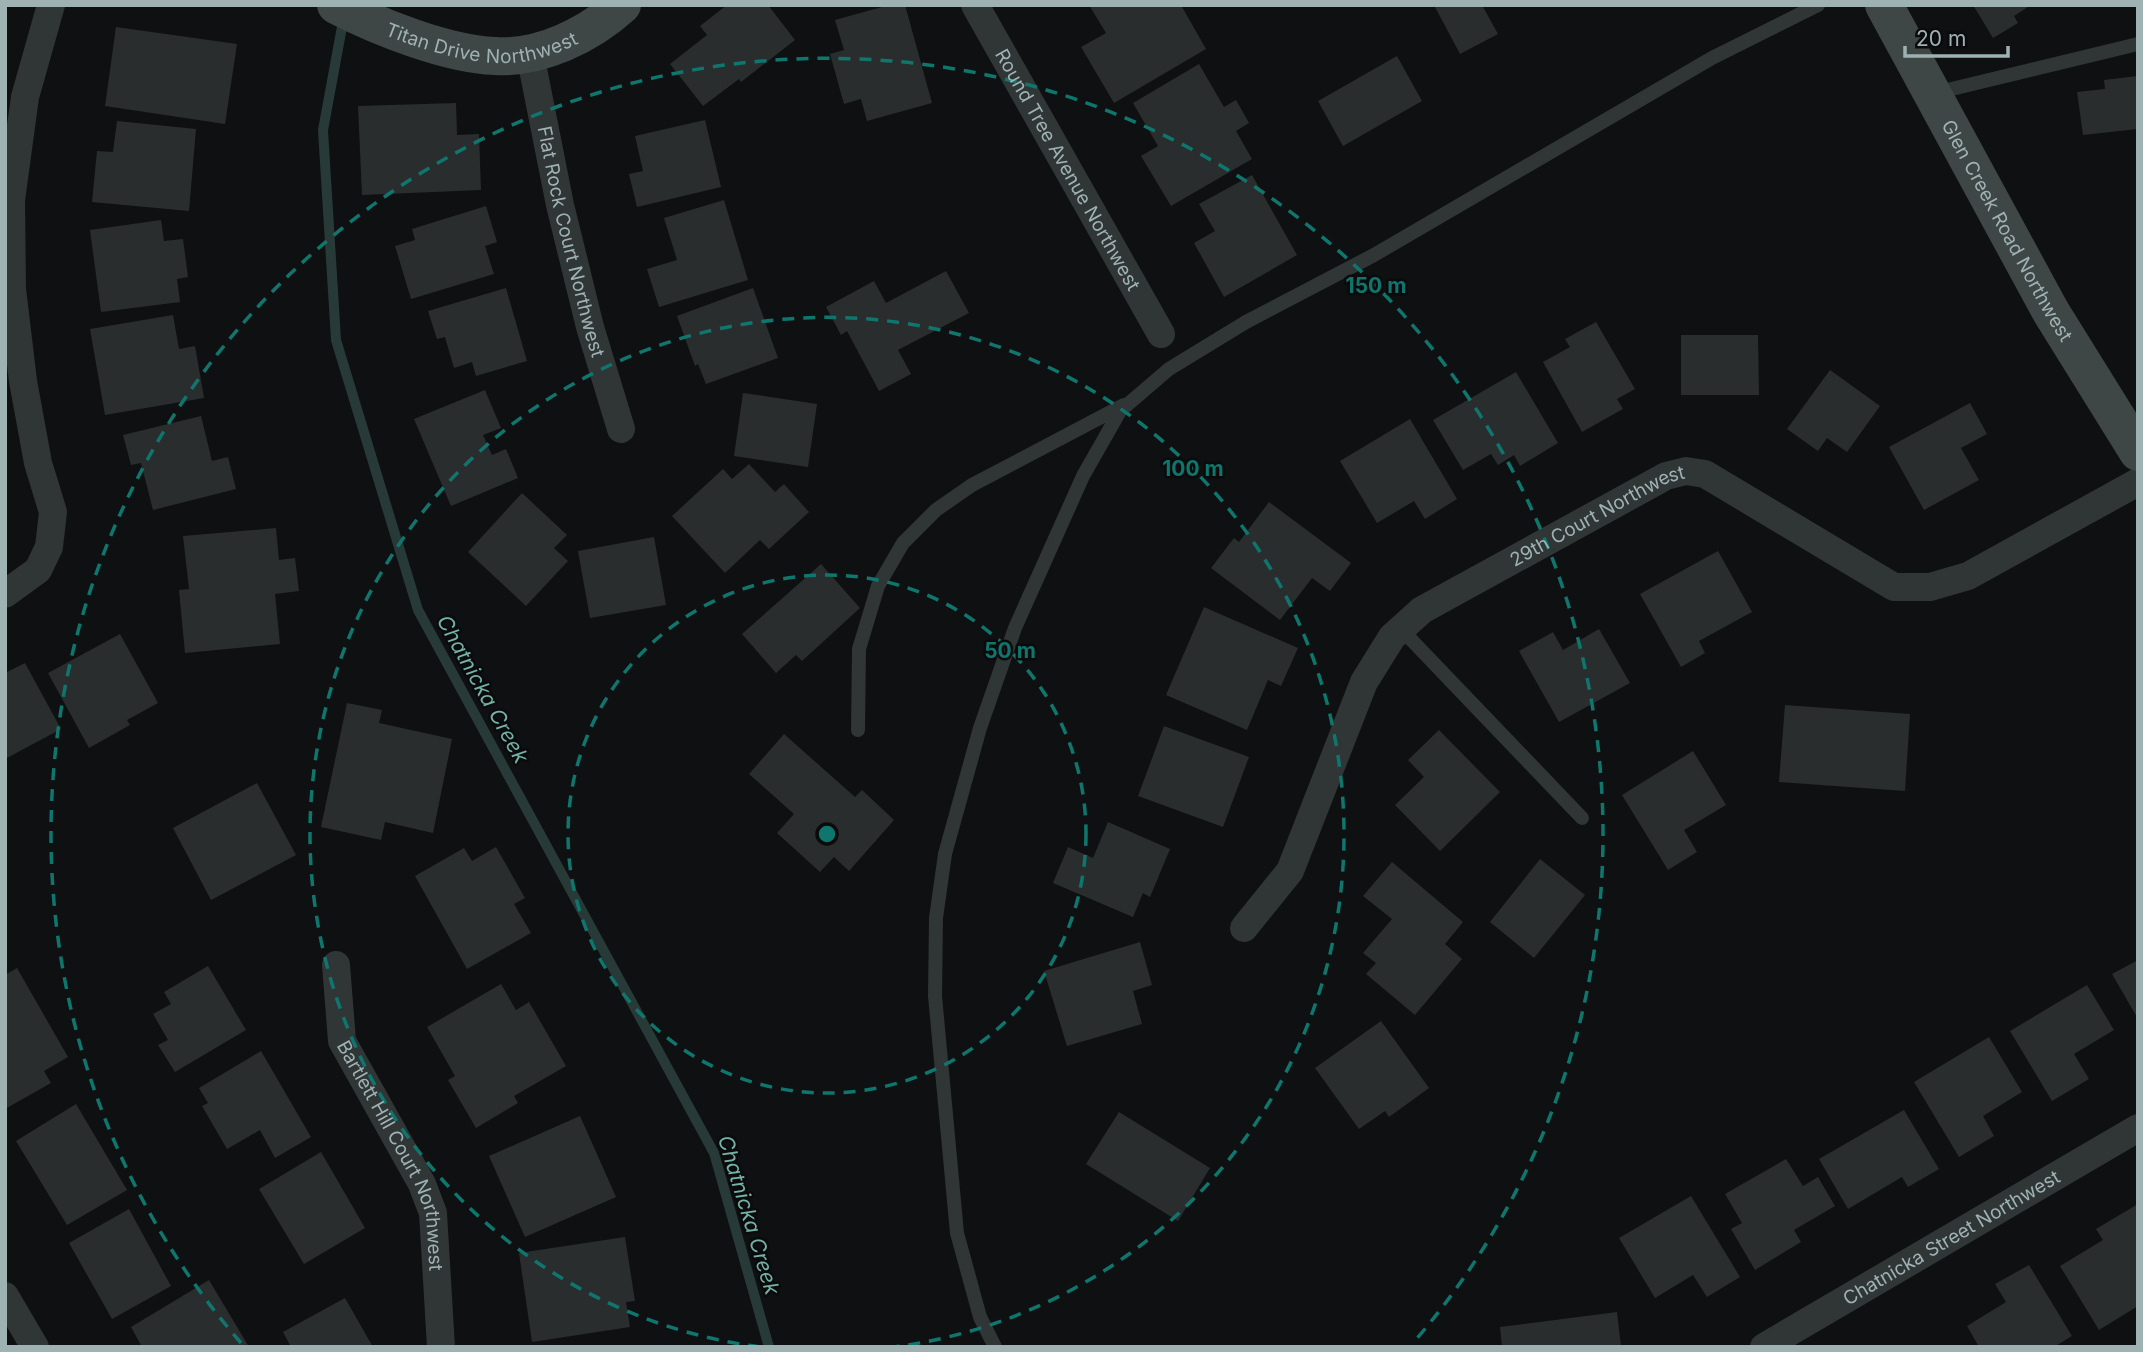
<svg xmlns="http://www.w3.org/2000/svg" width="2143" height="1352" viewBox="0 0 2143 1352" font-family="Inter,sans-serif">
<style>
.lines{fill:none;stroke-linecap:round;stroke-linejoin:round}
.stream{stroke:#283a37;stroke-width:10}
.building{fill:#2a2d2e}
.lane{stroke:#303536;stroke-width:14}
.street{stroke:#303536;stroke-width:28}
.secondary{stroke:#3e4646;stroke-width:38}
.ring{fill:none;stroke:#0f766e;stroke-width:3.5;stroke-dasharray:12 9}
.labels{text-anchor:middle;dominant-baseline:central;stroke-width:5;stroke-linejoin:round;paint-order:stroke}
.street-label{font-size:19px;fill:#9fb2b3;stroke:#0b0b0c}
.water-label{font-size:21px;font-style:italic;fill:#73b2a6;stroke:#0b0b0c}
.centre{fill:#0f766e;stroke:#0b0b0c;stroke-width:3.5}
.ring-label{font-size:21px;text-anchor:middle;font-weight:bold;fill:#0f766e;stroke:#0b0b0c;stroke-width:5;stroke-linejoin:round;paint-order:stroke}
</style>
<rect width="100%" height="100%" fill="#0f1011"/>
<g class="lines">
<!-- stream -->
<path class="stream" d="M 344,16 L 323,130 L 336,340 L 418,610 L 714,1153 L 769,1347"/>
</g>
<!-- building -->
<path class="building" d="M 727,5 L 768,5 L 795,40 L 741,82 L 739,79 L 703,106 L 670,64 L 707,35 L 700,26 Z
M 889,5 L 905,5 L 932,103 L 867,121 L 861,99 L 844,104 L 830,54 L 844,50 L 835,20 Z
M 1089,5 L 1181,5 L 1206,49 L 1114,103 L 1081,47 L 1106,33 Z
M 1434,5 L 1482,5 L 1498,34 L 1460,54 Z
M 1973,5 L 2031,5 L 2014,16 L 2018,23 L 1993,38 Z
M 116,27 L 237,44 L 225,124 L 105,106 Z
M 1397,56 L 1422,101 L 1343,146 L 1318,101 Z
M 1199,64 L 1224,107 L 1236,100 L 1249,123 L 1236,131 L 1252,159 L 1171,206 L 1141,156 L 1158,146 L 1133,103 Z
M 2138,76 L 2138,129 L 2083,135 L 2077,92 L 2105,89 L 2104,80 Z
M 456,103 L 457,135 L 479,134 L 481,190 L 362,195 L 358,106 Z
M 705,120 L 721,187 L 637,207 L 629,174 L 643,171 L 635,136 Z
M 117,121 L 196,129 L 189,211 L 92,202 L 97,151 L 113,152 Z
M 1252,175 L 1297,255 L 1224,297 L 1194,243 L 1215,231 L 1199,204 Z
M 724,200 L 748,280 L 659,307 L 647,269 L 677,260 L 664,218 Z
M 486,206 L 497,242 L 485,246 L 494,274 L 411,299 L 395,246 L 415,240 L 412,229 Z
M 161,220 L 164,241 L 183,239 L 188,277 L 177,279 L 180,302 L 101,312 L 90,230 Z
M 946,271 L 969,313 L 898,350 L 911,374 L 879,391 L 847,331 L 841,335 L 826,307 L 874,281 L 886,303 Z
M 506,288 L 527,361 L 476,376 L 472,362 L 454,368 L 445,337 L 437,339 L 428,311 Z
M 753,288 L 778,358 L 706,384 L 698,364 L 695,366 L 677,316 Z
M 173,315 L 179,349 L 195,346 L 204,398 L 105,415 L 90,329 Z
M 1596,322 L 1635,389 L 1617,399 L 1623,409 L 1582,432 L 1543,362 L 1570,347 L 1565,339 Z
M 1681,335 L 1758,335 L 1759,395 L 1681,395 Z
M 1830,370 L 1880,406 L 1847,452 L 1827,438 L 1818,451 L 1787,429 Z
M 1516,372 L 1558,443 L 1520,466 L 1514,455 L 1498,465 L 1491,454 L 1463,470 L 1433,420 Z
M 485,390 L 501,428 L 483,435 L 492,455 L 506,449 L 518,478 L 451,506 L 414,419 Z
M 743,393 L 817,404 L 808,467 L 734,456 Z
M 1970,403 L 1987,434 L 1961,448 L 1979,480 L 1924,510 L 1889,447 Z
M 201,416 L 212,461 L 228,457 L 236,489 L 153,510 L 141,463 L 131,465 L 123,435 Z
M 1410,419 L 1457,499 L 1425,519 L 1414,501 L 1377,523 L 1340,461 Z
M 749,464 L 775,492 L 784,484 L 809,512 L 769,549 L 760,540 L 725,573 L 672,516 L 723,469 L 732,479 Z
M 522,493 L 567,535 L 554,548 L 568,561 L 526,606 L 468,552 Z
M 1269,502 L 1351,563 L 1330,591 L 1312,578 L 1280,620 L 1211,568 L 1234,538 L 1239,542 Z
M 276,528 L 279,560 L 295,558 L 299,591 L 275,594 L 280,644 L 185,653 L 179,590 L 189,589 L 183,536 Z
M 654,537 L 666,605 L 590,618 L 578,551 Z
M 1718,551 L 1752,612 L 1699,641 L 1705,653 L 1681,667 L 1640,594 Z
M 821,564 L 860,608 L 802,661 L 796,655 L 776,673 L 742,634 Z
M 1204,607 L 1298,648 L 1281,686 L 1268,680 L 1247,730 L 1166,695 Z
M 1599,629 L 1630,683 L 1559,722 L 1519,651 L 1553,632 L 1563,650 Z
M 120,634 L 158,703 L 127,720 L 130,725 L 89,748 L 48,673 Z
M 25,663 L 61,729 L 5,759 L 5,673 Z
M 347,703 L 382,710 L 379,723 L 452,739 L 433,833 L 385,822 L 381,840 L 321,827 Z
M 1785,705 L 1910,714 L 1905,791 L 1779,782 Z
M 1164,726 L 1249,757 L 1223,827 L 1138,796 Z
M 1439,730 L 1500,792 L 1440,851 L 1395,805 L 1424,777 L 1408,760 Z
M 784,734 L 855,797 L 862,790 L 894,820 L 849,871 L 834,857 L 820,872 L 777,833 L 794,814 L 749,774 Z
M 1693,751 L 1726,805 L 1684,830 L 1697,852 L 1668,870 L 1622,795 Z
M 257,783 L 296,855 L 211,900 L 173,828 Z
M 1108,822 L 1170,849 L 1150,897 L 1143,893 L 1133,917 L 1053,883 L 1068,847 L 1093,858 Z
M 496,847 L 525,898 L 514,904 L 531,933 L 467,969 L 415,876 L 464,848 L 472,861 Z
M 1540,859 L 1585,895 L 1534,958 L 1490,922 Z
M 1392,862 L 1463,922 L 1445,944 L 1462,959 L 1415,1015 L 1366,974 L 1376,963 L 1363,953 L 1392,919 L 1363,896 Z
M 1140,942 L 1152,985 L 1133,991 L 1142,1024 L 1067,1046 L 1044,971 Z
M 2138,960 L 2138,1019 L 2112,974 Z
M 208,966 L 246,1030 L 175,1072 L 158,1045 L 168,1040 L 153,1014 L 171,1004 L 164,992 Z
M 17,968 L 68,1057 L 44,1071 L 51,1083 L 5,1109 L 5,975 Z
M 501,984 L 516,1010 L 529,1002 L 566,1066 L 514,1096 L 518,1103 L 476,1128 L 448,1080 L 455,1076 L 427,1027 Z
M 2087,985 L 2114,1030 L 2074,1054 L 2089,1079 L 2052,1101 L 2010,1031 Z
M 1381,1021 L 1429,1088 L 1389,1117 L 1385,1111 L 1359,1129 L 1315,1068 Z
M 1989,1037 L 2022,1092 L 1983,1116 L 1994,1136 L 1959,1157 L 1914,1082 Z
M 261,1051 L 311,1137 L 275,1158 L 260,1130 L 227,1149 L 202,1106 L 208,1103 L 199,1088 Z
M 76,1104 L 127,1190 L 67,1225 L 16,1141 Z
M 1904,1110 L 1939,1169 L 1908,1187 L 1902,1177 L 1848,1209 L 1819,1159 Z
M 1119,1112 L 1210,1168 L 1178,1221 L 1086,1164 Z
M 580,1116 L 616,1197 L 525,1237 L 489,1156 Z
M 321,1152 L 365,1228 L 304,1264 L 259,1189 Z
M 1786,1159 L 1803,1186 L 1818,1177 L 1835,1206 L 1794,1230 L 1801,1242 L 1755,1270 L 1731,1229 L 1742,1223 L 1725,1194 Z
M 1691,1196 L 1740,1277 L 1707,1297 L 1693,1275 L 1655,1298 L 1619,1238 Z
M 2138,1204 L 2138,1306 L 2099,1330 L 2060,1266 L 2103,1240 L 2096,1229 Z
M 129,1209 L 171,1286 L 112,1319 L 69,1243 Z
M 625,1237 L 635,1301 L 626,1302 L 630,1327 L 532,1342 L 519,1253 Z
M 2029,1265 L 2072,1336 L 2054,1347 L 1979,1347 L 1967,1326 L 2006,1302 L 1995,1284 Z
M 209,1280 L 249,1347 L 142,1347 L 131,1327 Z
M 345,1298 L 373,1347 L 291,1347 L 283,1332 Z
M 1617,1312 L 1621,1347 L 1502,1347 L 1500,1327 Z"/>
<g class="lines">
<!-- lane -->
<path class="lane" d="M 1935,93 L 2138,44
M 1401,629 L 1582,818
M 858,730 L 859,649 L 878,586 L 903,543 L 936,510 L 972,485 L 1124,405
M 995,1347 L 980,1317 L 957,1233 L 935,996 L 936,918 L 945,854 L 980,728 L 1015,628 L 1083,476 L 1120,411 L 1169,369 L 1246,322 L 1374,255 L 1712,58 L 1818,5"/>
<!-- street -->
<g class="street">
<path id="s1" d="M 975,5 L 1161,334"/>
<path id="s2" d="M 530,54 L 560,205 L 590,327 L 621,429"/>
<path d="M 5,594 L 38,570 L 49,547 L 53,512 L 38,463 L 23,381 L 12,289 L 11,200 L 25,97 L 51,5"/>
<path id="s3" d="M 1244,928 L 1290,871 L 1364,682 L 1392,637 L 1422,610 L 1666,476 L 1686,471 L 1705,474 L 1894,587 L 1930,587 L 1968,576 L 2138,482"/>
<path id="s4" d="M 336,965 L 342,1041 L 422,1184 L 433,1213 L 441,1347"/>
<path d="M 5,1296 L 35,1347"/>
<path id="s5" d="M 1764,1347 L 2138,1128"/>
</g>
<!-- secondary -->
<g class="secondary">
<path id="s6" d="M 336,5 C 379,27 446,54 495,56 C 540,59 589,35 622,5"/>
<path id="s7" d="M 1884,5 L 2051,312 L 2138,452"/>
</g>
</g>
<!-- distance rings -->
<g class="ring">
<circle cx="827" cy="834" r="259"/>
<path d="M760 1347A517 517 0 1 1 894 1347"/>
<path d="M241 1343A776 776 0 1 1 1413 1343"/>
</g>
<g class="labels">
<!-- street labels -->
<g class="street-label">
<text stroke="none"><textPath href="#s6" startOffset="154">Titan Drive Northwest</textPath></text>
<text stroke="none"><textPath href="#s1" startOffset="189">Round Tree Avenue Northwest</textPath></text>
<text stroke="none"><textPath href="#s7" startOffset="257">Glen Creek Road Northwest</textPath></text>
<text stroke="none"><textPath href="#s2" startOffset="192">Flat Rock Court Northwest</textPath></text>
<text stroke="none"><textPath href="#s3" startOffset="569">29th Court Northwest</textPath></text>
<text stroke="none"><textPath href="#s4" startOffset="203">Bartlett Hill Court Northwest</textPath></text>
<text stroke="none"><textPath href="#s5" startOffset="217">Chatnicka Street Northwest</textPath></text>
</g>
<!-- water labels -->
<g class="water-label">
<text transform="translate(483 689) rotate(61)">Chatnicka Creek</text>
<text transform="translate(749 1215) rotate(73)">Chatnicka Creek</text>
</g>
</g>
<circle cx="827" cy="834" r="10" class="centre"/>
<g class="ring-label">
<text x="1376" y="293">150 m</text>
<text x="1193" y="476">100 m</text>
<text x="1010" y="658">50 m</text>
</g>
<!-- border -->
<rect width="2143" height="1352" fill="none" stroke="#9fb2b3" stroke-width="14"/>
<!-- scale -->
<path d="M1905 46v10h103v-10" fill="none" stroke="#9fb2b3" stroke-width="3.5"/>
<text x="1916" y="46" font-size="21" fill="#9fb2b3" stroke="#0b0b0c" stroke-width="5" paint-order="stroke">20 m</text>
</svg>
